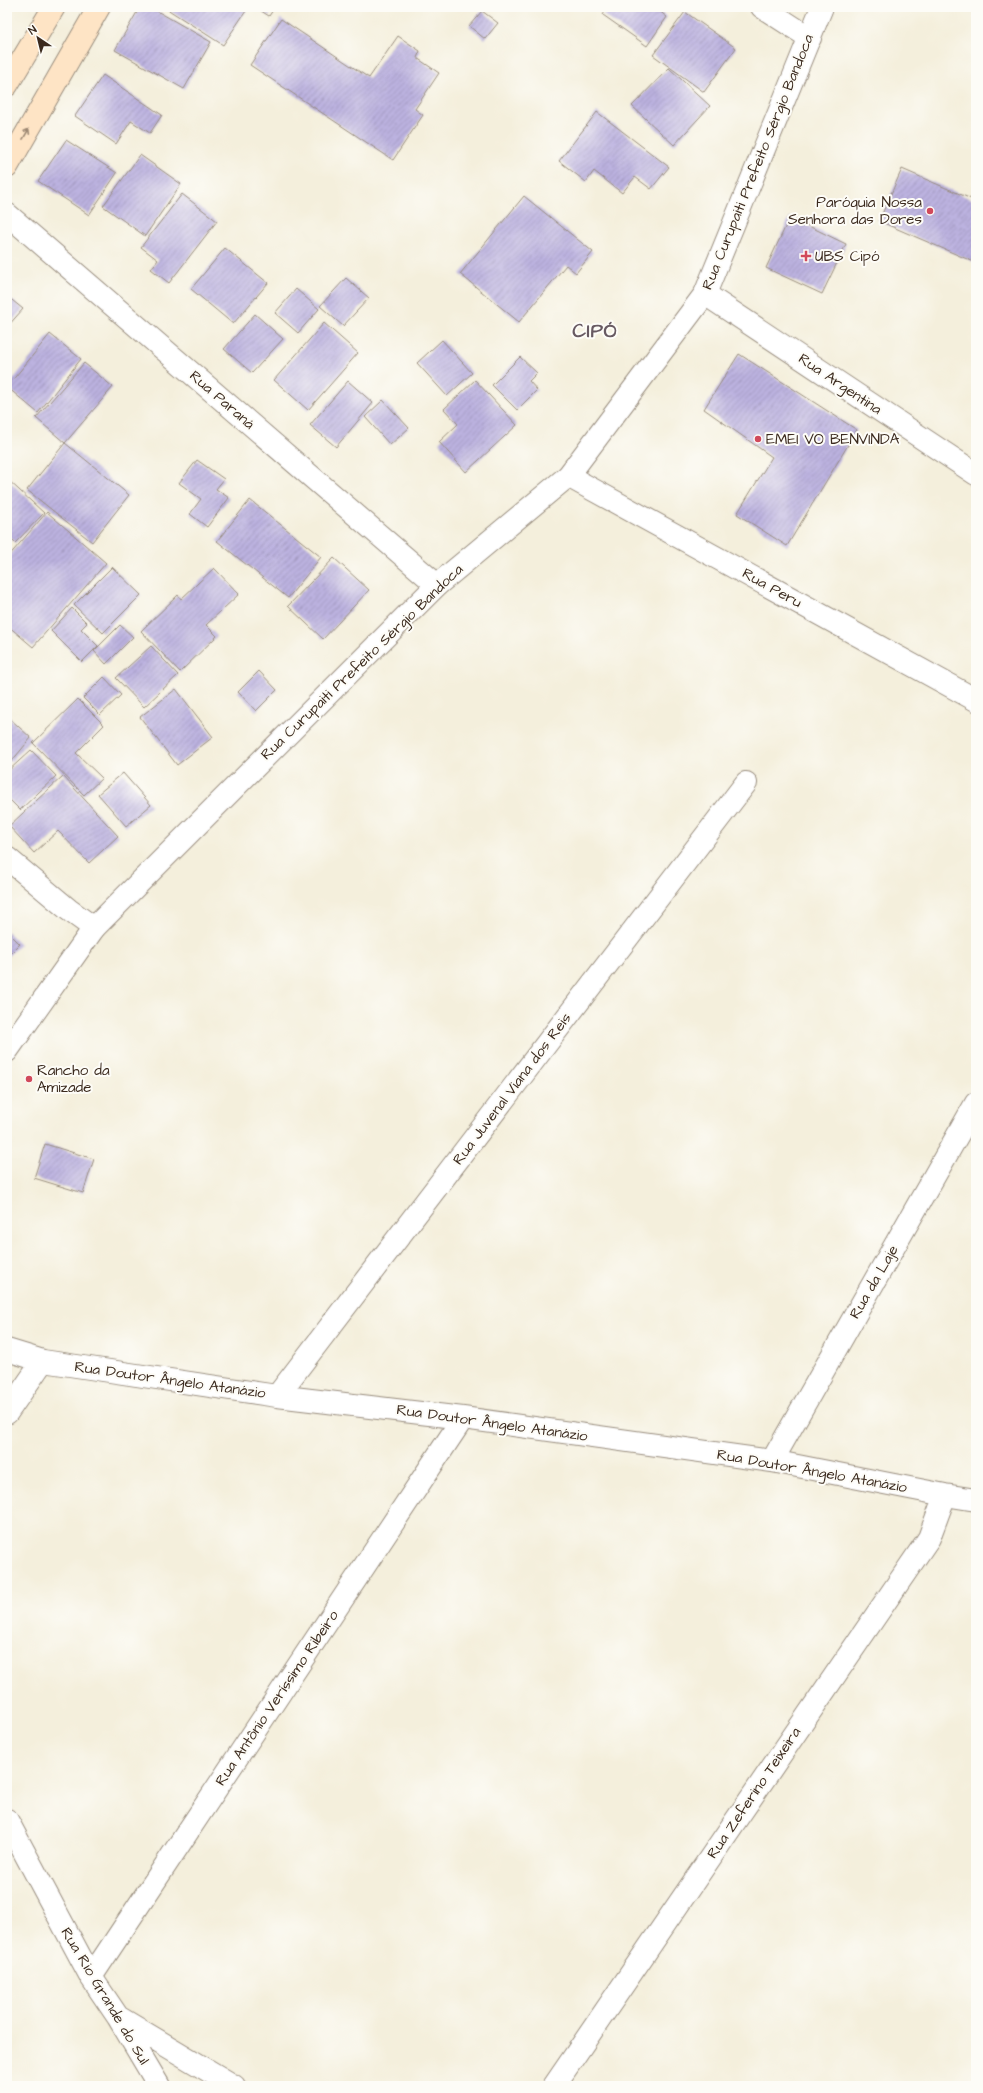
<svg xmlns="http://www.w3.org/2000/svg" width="983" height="2093" viewBox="0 0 983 2093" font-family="'Architects Daughter',sans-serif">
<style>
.building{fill:url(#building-hatch)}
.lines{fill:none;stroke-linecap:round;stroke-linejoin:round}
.minor-casing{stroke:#988c7d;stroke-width:24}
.tertiary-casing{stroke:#988c7d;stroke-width:24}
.secondary-casing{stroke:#988c7d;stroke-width:24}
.minor{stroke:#fff;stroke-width:22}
.tertiary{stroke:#fff;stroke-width:22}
.secondary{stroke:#fee4c5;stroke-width:22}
.oneway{stroke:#9c8772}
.poi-dot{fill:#d1495b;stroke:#fdfcf7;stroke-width:1.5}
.labels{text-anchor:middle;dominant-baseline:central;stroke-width:4;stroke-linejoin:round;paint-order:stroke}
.street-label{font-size:15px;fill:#3b2a1e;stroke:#fdfcf7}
.poi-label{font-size:15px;fill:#3b2a1e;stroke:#fdfcf7;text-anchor:start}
.district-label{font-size:19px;font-weight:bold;letter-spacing:1px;fill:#685a62;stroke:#fdfcf7}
</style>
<defs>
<pattern id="building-hatch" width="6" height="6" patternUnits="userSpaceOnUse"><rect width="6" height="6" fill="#bcb2e0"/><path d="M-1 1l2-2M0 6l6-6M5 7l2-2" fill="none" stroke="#9a91b5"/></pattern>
</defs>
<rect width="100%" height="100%" fill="#fdfcf7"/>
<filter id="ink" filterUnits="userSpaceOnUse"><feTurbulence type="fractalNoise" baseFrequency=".025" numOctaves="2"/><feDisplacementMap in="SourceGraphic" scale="8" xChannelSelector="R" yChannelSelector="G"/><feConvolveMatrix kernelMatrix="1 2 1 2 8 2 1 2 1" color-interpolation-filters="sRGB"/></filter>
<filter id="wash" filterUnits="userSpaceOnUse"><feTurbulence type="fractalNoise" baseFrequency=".012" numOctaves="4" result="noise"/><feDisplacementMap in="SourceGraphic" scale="16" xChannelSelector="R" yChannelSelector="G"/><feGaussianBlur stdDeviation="0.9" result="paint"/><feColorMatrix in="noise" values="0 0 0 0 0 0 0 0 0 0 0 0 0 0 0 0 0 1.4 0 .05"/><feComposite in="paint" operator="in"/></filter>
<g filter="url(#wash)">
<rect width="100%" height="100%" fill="#f4efdc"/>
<g id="blocks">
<!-- building -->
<path class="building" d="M 140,7 L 150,7 L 211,42 L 184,89 L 115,50 Z
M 164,7 L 246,7 L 248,8 L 223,45 Z
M 255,7 L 275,7 L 269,16 Z
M 608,7 L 654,7 L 667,17 L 647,46 L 603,15 Z
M 482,11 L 498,23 L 485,39 L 469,26 Z
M 685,12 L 736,48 L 704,92 L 653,55 Z
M 281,19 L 369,78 L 398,36 L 420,51 L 417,58 L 439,73 L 415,109 L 423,115 L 393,160 L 250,65 Z
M 669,68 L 710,106 L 674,145 L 632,106 Z
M 103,75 L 162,115 L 150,133 L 131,121 L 116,144 L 75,116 Z
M 597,112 L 669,167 L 651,189 L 635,177 L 622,193 L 594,171 L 586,182 L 559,161 Z
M 66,140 L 117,173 L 89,215 L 38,181 Z
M 140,155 L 181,184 L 145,236 L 103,206 Z
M 902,169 L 976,201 L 976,256 L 974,262 L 879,221 Z
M 182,194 L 217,221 L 169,283 L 151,269 L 158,260 L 141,247 Z
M 524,196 L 593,252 L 576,273 L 566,265 L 519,322 L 460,274 Z
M 790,217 L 846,244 L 822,294 L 766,268 Z
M 225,248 L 268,283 L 233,324 L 191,289 Z
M 346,278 L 369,298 L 343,326 L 320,306 Z
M 296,289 L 319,309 L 298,333 L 275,313 Z
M 7,296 L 23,309 L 7,327 Z
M 255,314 L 283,339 L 252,373 L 224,349 Z
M 324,323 L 358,353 L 308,410 L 274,380 Z
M 50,334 L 81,359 L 38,413 L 7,387 Z
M 442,340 L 472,373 L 447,396 L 417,363 Z
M 739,354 L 857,430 L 787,546 L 737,514 L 772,457 L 704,409 Z
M 520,357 L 537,373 L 529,381 L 537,390 L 517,410 L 492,385 Z
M 84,363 L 113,387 L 65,443 L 36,418 Z
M 475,380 L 517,425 L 466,472 L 439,442 L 458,424 L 444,409 Z
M 348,381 L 373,403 L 336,447 L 310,425 Z
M 383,400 L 409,428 L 390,445 L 365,417 Z
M 65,443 L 129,495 L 92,542 L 27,490 Z
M 197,460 L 224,479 L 216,489 L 229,498 L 207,527 L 190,514 L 201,499 L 179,483 Z
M 7,479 L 44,513 L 15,543 L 7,535 Z
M 250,500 L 321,557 L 288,598 L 217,541 Z
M 47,512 L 106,563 L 33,647 L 7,625 L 7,558 Z
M 334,558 L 369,590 L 323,639 L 288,606 Z
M 112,567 L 141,595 L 103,633 L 74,605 Z
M 214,568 L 239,594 L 206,625 L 217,636 L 180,672 L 141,631 L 178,595 L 181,599 Z
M 72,608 L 87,623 L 81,629 L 98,646 L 82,662 L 51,631 Z
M 120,625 L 133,637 L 106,664 L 94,651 Z
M 151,646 L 178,675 L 144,707 L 116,678 Z
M 259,671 L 277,690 L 256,711 L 238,692 Z
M 104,677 L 121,695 L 100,715 L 83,698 Z
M 176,689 L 213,737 L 177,765 L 140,717 Z
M 78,699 L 104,725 L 76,753 L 102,778 L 84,795 L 33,743 Z
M 7,716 L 31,738 L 11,762 L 7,759 Z
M 31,750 L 56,776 L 20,810 L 7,797 L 7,772 Z
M 123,773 L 151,805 L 126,826 L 98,794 Z
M 63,776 L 118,836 L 89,863 L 58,831 L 34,853 L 9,826 Z
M 7,931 L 20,944 L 7,957 Z
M 45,1144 L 94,1159 L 83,1193 L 34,1178 Z"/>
</g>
</g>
<g filter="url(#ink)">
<use href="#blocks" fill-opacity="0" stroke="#988c7d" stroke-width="1"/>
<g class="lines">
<!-- minor casing -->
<g class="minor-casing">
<path id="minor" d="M 762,7 L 810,38
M 7,214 L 437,585
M 705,294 L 976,474
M 568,476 L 976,700
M 7,858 L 69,910 L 94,928
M 7,1350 L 43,1361 L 277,1396 L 463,1418 L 772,1461 L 945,1495 L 976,1500
M 277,1396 L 746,783
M 7,1413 L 43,1361
M 772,1461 L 976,1103
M 7,1820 L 91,1977 L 118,2017 L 159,2086
M 91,1977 L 463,1418
M 120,2018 L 234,2086
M 554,2086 L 929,1538 L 945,1495"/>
</g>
<!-- tertiary casing -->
<g class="tertiary-casing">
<path id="tertiary" d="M 7,1051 L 94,928 L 437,585 L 568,476 L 705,294 L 822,7"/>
</g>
<!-- secondary casing -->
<g class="secondary-casing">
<path id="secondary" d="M 7,85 L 54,7
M 7,167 L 99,7"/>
</g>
<!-- minor -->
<use href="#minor" class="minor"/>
<!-- tertiary -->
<use href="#tertiary" class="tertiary"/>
<!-- secondary -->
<use href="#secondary" class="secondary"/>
</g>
<!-- one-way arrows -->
<defs><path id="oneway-shaft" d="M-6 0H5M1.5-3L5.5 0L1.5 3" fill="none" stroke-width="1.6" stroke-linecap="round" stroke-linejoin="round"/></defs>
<use class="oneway" href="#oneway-shaft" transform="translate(26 134) rotate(-60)"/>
</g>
<!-- markers -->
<g class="poi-dot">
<circle cx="930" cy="211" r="4"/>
<path d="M804 250h4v4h4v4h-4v4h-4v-4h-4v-4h4z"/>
<circle cx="758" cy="439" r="4"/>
<circle cx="29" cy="1079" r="4"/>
</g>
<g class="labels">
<!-- street labels -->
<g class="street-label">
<text transform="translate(758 162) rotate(-68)">Rua Curupaiti Prefeito Sérgio Bandoca</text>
<text transform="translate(840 384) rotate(34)">Rua Argentina</text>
<text transform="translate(222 400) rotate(41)">Rua Paraná</text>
<text transform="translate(772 588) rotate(29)">Rua Peru</text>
<text transform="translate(362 662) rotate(-44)">Rua Curupaiti Prefeito Sérgio Bandoca</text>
<text transform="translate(512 1089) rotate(-53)">Rua Juvenal Viana dos Reis</text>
<text transform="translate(874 1282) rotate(-60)">Rua da Laje</text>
<text transform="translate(170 1380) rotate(8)">Rua Doutor Ângelo Atanázio</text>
<text transform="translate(492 1423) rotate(8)">Rua Doutor Ângelo Atanázio</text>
<text transform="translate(812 1471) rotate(10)">Rua Doutor Ângelo Atanázio</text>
<text transform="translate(277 1698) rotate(-56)">Rua Antônio Veríssimo Ribeiro</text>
<text transform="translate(754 1793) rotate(-56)">Rua Zeferino Teixeira</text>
<text transform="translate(105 1996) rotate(59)">Rua Rio Grande do Sul</text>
</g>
<!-- poi labels -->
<g class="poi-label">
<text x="922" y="202" text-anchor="end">Paróquia Nossa<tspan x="922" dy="17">Senhora das Dores</tspan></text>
<text x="815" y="256">UBS Cipó</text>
<text x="766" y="439">EMEI VO BENVINDA</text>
<text x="37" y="1070">Rancho da<tspan x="37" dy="17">Amizade</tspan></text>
</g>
<!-- district labels -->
<g class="district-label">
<text x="595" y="331">CIPÓ</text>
</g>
</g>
<!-- margin -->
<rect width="983" height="2093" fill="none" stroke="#fdfcf7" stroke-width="24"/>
<!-- north arrow -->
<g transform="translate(38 38) rotate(325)" stroke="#fdfcf7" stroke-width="3" paint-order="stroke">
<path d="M0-3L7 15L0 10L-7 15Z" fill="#3b2a1e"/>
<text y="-6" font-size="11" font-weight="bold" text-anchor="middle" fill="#3b2a1e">N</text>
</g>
</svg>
